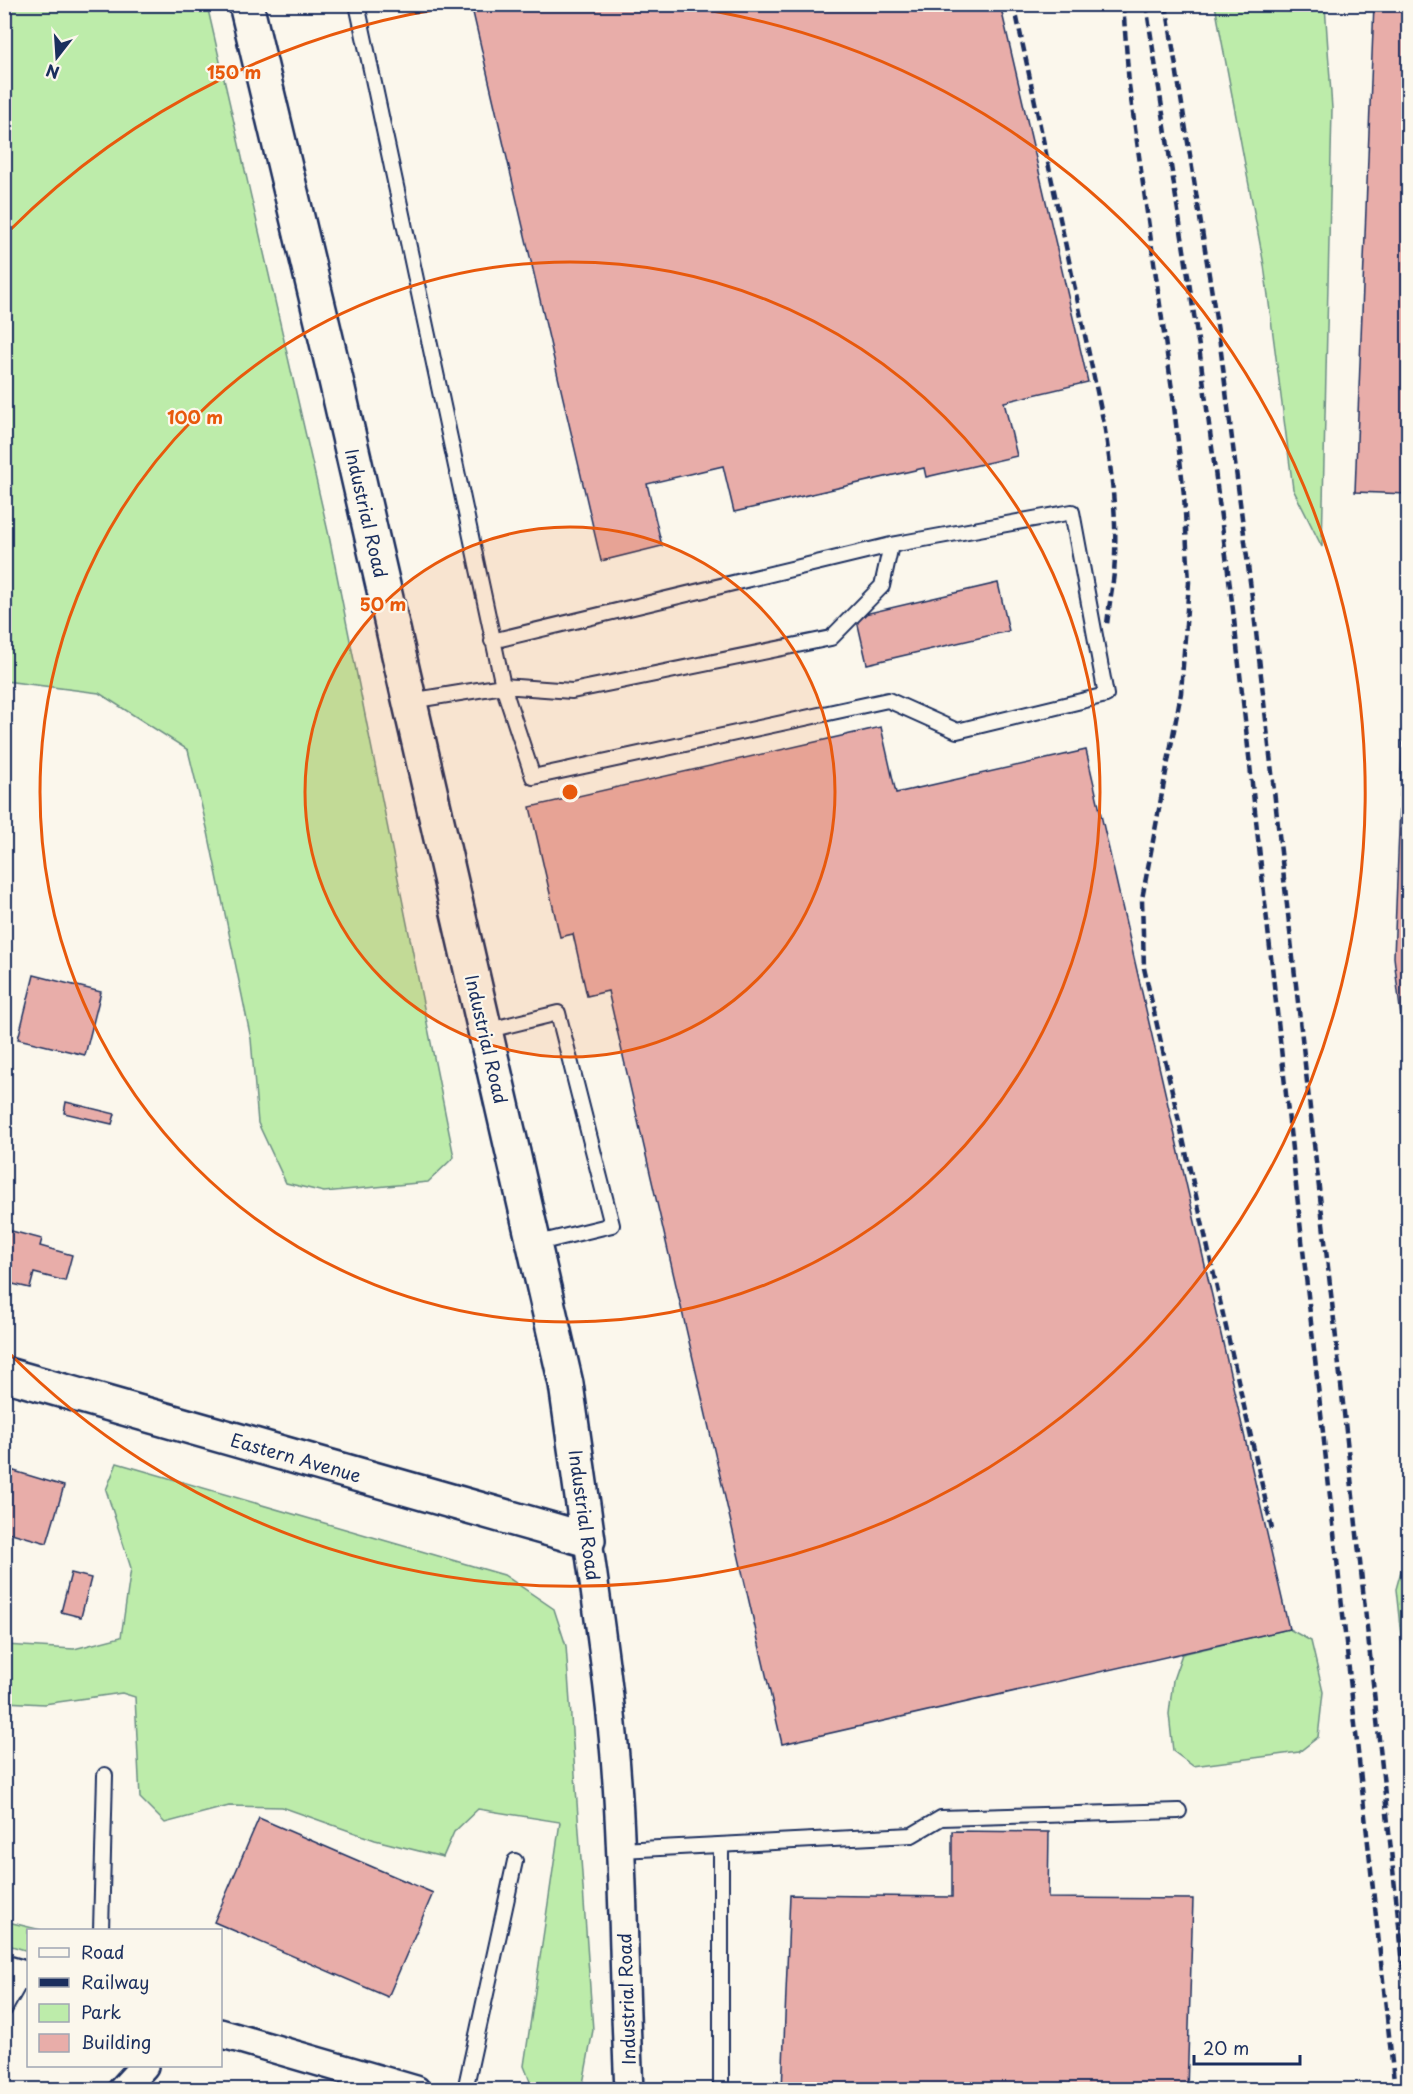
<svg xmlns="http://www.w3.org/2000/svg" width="1413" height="2094" viewBox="0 0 1413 2094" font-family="'Playpen Sans',sans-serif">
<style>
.green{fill:#bdecaa;stroke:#6c8e84;stroke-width:1.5}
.building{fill:#e8ada9;stroke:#1b2f5e;stroke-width:1.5}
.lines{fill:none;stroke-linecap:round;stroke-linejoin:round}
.service-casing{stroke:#1b2f5e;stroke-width:18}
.minor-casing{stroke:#1b2f5e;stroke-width:32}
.tertiary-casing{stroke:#1b2f5e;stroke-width:38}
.service{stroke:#fbf7ec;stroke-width:14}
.minor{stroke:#fbf7ec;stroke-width:27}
.tertiary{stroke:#fbf7ec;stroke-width:33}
.rail{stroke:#1b2f5e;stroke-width:4.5;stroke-dasharray:9 4.5;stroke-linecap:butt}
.ring{fill:none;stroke:#e8590c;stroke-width:3}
.labels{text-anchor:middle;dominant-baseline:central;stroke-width:4.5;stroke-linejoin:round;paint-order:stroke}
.street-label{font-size:18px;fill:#1b2f5e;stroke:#fbf7ec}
.centre{fill:#e8590c;stroke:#fbf7ec;stroke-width:3}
.ring-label{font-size:18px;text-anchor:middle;font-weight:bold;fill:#e8590c;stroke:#fbf7ec;stroke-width:4.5;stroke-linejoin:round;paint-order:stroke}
</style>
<rect width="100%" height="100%" fill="#fbf7ec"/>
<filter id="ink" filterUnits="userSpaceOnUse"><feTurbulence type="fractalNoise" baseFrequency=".0167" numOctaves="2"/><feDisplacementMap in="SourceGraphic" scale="12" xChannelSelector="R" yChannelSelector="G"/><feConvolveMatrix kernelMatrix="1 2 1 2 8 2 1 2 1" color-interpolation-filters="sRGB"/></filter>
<g filter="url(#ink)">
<!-- green -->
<path class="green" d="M 5,4 L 207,5 L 329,536 L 454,1157 L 428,1182 L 324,1192 L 286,1183 L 258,1123 L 251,1039 L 208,832 L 188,750 L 99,693 L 5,681 Z
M 1215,5 L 1325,5 L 1332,109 L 1322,547 L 1293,489 L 1264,265 Z
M 117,1463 L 504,1575 L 554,1609 L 566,1646 L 593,2030 L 583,2084 L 572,2089 L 533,2089 L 524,2066 L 560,1822 L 478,1809 L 454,1832 L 443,1857 L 375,1840 L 282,1807 L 229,1806 L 165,1823 L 140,1798 L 135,1697 L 122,1693 L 44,1704 L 5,1702 L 5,1645 L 74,1649 L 121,1637 L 131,1568 L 106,1490 Z
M 1408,1559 L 1408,1702 L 1396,1589 L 1404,1560 Z
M 1289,1629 L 1311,1641 L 1323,1692 L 1318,1737 L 1299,1752 L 1193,1766 L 1173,1751 L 1169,1714 L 1173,1680 L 1182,1654 Z
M 4,1921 L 41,1930 L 28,1930 L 28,1951 L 5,1944 Z"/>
<!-- building -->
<path class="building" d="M 471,4 L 1000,4 L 1088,382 L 1004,402 L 1017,456 L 926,477 L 924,468 L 734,512 L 723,466 L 647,484 L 662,546 L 601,561 Z
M 1374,4 L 1408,4 L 1408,494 L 1355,492 Z
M 998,583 L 1009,631 L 867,664 L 856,616 Z
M 1408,602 L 1408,1078 L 1394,957 Z
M 881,727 L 896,793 L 1086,750 L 1289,1629 L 782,1744 L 608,991 L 587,996 L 573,934 L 560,937 L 530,807 Z
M 34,975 L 101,992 L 85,1055 L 18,1039 Z
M 66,1102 L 115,1114 L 112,1124 L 64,1113 Z
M 4,1229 L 42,1239 L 40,1246 L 72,1255 L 65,1281 L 34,1273 L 30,1288 L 4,1282 Z
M 4,1468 L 64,1486 L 47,1543 L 4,1531 Z
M 71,1573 L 91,1578 L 81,1617 L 61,1612 Z
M 259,1818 L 433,1893 L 388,1997 L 214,1922 Z
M 952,1831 L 1049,1832 L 1048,1898 L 1193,1899 L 1187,2090 L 782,2090 L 790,1895 L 952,1897 Z"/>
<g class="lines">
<!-- service casing -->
<g class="service-casing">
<path id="service" d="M 357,4 L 503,686 L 410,701
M 492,641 L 891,545 L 882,586 L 831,638 L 572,691 L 503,686 L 533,777 L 888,700 L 957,731 L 1106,695 L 1072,512 L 891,545
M 485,1031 L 558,1013 L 612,1225 L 534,1244
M 721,1845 L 721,2090
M 621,1850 L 912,1835 L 941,1818 L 1179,1811
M 101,1930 L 105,1775
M 4,2010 L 24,1975
M 465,2090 L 515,1861"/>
</g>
<!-- minor casing -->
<g class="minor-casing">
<path id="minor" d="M 588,1540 C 600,1626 613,1711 618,1798 C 624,1895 624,1992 629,2090
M 4,1969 L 28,1976
M 220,2033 L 416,2090
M 122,2090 L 144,2066"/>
</g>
<!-- tertiary casing -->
<g class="tertiary-casing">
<path id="tertiary" d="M 4,1374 L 588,1540 L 566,1384 L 335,376 L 246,4"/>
</g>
<!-- service -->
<use href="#service" class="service"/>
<!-- minor -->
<use href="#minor" class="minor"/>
<!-- tertiary -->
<use href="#tertiary" class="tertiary"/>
<!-- rail -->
<path class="rail" d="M 1014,4 L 1104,424 C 1112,473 1118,523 1114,573 C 1112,590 1109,607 1107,624
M 1123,4 L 1129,85 L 1173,397 L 1184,495 L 1189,582 L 1181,693 L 1142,899 L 1144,968 L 1272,1529
M 1146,4 L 1199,347 L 1233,610 L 1395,2090
M 1166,4 L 1220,344 L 1253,605 L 1335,1329 L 1408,2009"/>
</g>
</g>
<!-- distance rings -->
<circle cx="570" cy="792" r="265" fill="#e8590c" fill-opacity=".12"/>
<g class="ring">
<circle cx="570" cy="792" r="265"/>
<circle cx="570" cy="792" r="530"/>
<path d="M9 231A794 794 0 0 1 466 5M674 5A794 794 0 1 1 9 1353"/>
</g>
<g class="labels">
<!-- street labels -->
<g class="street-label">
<text transform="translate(367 513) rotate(77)">Industrial Road</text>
<text transform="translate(487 1039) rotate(77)">Industrial Road</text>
<text transform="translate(296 1457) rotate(16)">Eastern Avenue</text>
<text transform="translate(585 1515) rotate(82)">Industrial Road</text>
<text transform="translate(626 1999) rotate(-92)">Industrial Road</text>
</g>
</g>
<circle cx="570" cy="792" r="9" class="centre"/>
<g class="ring-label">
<text x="234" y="79">150 m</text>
<text x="195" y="424">100 m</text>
<text x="383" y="611">50 m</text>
</g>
<!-- margin -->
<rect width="1413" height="2094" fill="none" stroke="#fbf7ec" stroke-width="24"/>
<rect x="12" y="12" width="1389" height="2070" fill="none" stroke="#1b2f5e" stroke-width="2" filter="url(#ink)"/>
<!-- legend -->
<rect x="27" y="1929" width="195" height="138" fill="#fbf7ec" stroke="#a1a7b3" stroke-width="1.5"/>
<rect x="39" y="1948" width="30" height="9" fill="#fbf7ec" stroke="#a1a7b3" stroke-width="1.5"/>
<text x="81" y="1959" font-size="18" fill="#1b2f5e">Road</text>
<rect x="39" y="1978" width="30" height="9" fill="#1b2f5e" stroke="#a1a7b3" stroke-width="1.5"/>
<text x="81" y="1989" font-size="18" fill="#1b2f5e">Railway</text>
<rect x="39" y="2004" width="30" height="18" fill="#bdecaa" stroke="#a1a7b3" stroke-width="1.5"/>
<text x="81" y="2019" font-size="18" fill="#1b2f5e">Park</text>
<rect x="39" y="2034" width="30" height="18" fill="#e8ada9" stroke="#a1a7b3" stroke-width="1.5"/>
<text x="81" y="2049" font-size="18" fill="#1b2f5e">Building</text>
<!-- north arrow -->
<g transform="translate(57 57) rotate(197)" stroke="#fbf7ec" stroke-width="4.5" paint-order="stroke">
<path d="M0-4.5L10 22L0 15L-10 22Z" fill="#1b2f5e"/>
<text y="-9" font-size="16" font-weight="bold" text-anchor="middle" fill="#1b2f5e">N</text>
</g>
<!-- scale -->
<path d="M1194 2055v9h106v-9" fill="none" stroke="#1b2f5e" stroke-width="3"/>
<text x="1203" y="2055" font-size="18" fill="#1b2f5e" stroke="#fbf7ec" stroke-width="4.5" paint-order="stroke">20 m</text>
</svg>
